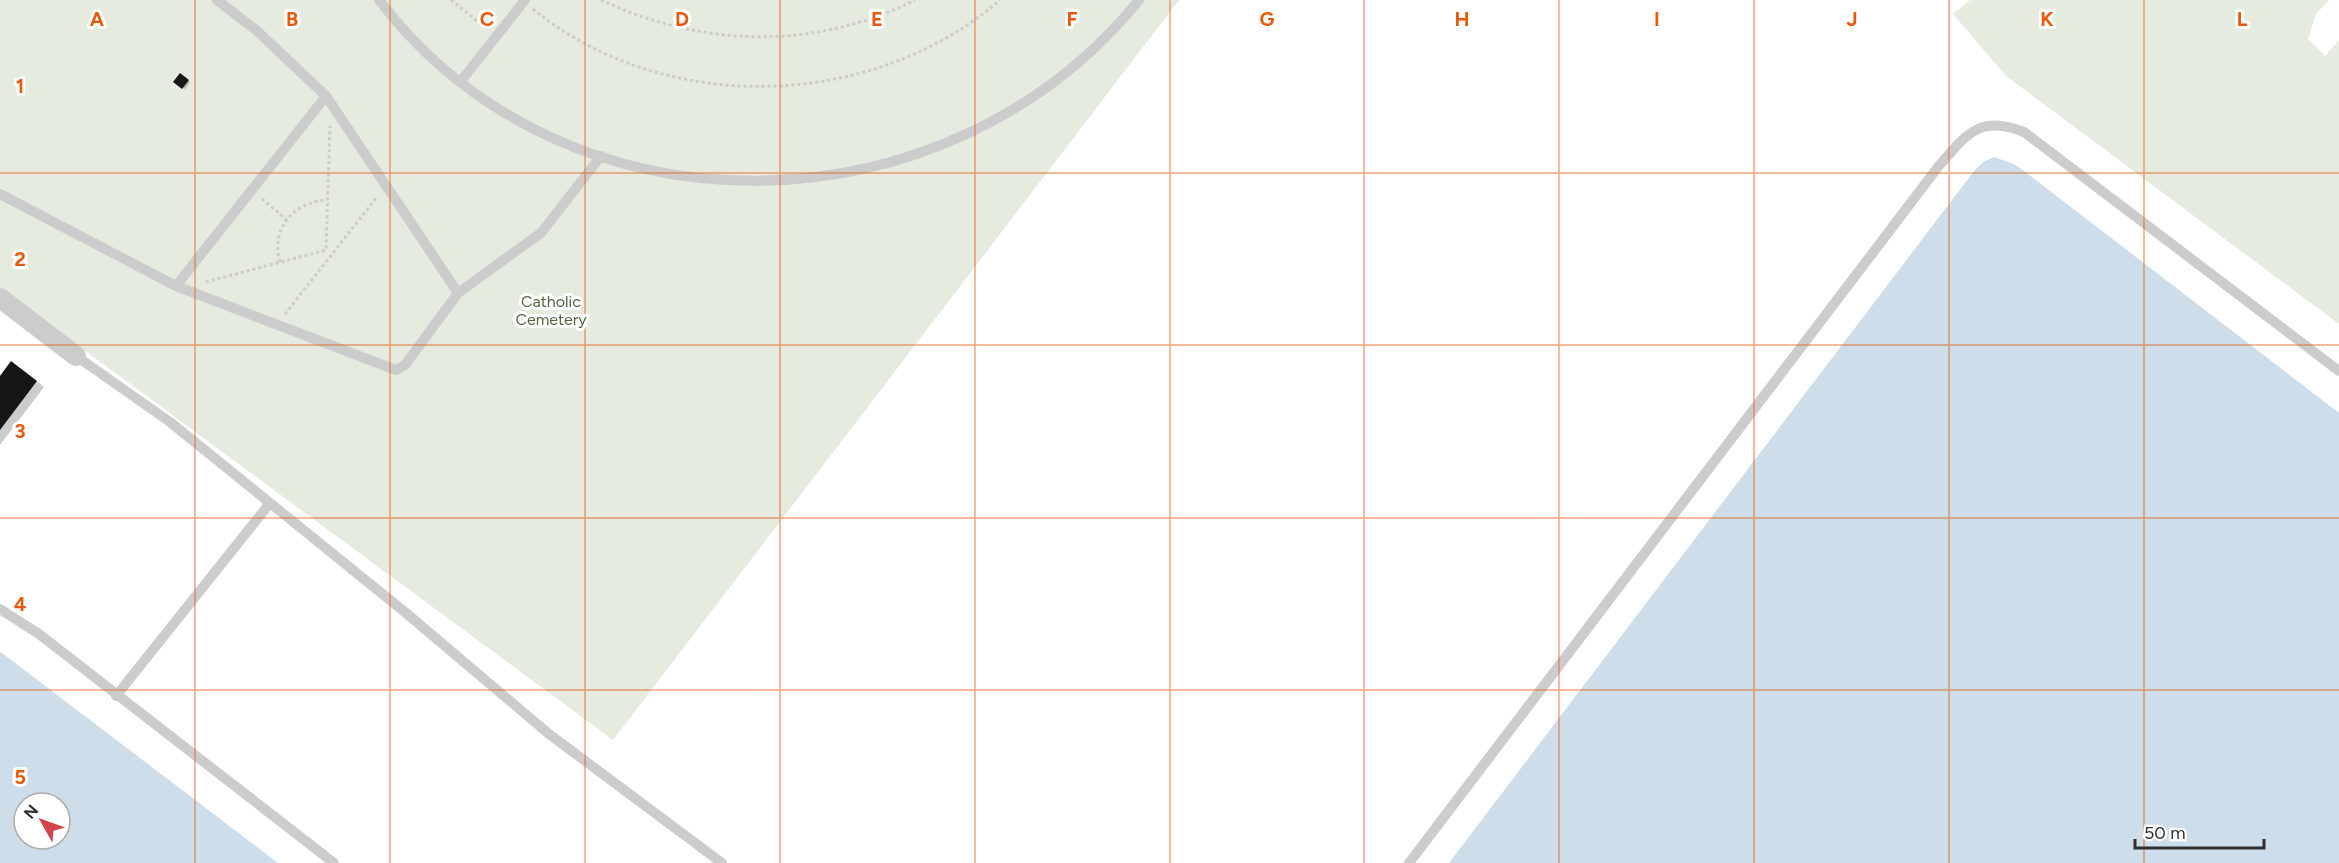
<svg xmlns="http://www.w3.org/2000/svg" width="2339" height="863" viewBox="0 0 2339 863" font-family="Figtree,sans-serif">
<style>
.green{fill:#e5ebdf}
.water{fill:#cddde9;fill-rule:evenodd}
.shadow{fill:#0003}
.building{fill:#161616}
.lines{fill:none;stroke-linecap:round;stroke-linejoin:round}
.path{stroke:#ccc;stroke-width:3;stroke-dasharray:3 3;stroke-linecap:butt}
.service{stroke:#ccc;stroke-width:10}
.minor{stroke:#ccc;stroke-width:20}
.grid{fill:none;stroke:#e8590c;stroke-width:1.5;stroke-opacity:0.55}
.labels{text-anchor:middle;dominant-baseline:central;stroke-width:6;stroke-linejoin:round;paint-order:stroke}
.park-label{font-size:16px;fill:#526741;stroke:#fff}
.grid-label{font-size:20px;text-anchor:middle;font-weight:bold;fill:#e8590c;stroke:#fff;stroke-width:6;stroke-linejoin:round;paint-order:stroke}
</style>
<rect width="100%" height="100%" fill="#fff"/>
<!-- green -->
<path class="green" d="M 0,0 L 1179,0 L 613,740 L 0,288 Z
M 1970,0 L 2329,0 L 2316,14 L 2308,39 L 2325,56 L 2339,40 L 2339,324 L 2006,76 L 1953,14 Z"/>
<!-- water -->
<path class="water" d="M 1994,157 L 2014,164 L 2024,171 L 2339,413 L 2339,863 L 1449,863 L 1974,171 L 1983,162 Z
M 0,652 L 2,653 L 278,863 L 0,863 ZM 24,803 L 60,803 L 60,839 L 24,839 Z"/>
<!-- shadow -->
<path class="shadow" d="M 180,75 L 190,82 L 185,89 L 175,82 Z
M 20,368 L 44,387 L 0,445 L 0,378 Z"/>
<!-- building -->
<path class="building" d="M 180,73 L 189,80 L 182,89 L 173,82 Z
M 11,361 L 37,381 L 0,430 L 0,376 Z"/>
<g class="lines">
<!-- path -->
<path class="path" d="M 451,0 L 487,29
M 601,0 C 701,47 814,51 915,0
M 533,9 C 665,117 873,110 1000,0
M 262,199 L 286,219
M 280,262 C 270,228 294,202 327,200
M 206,282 L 326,250 L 330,126
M 285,314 L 377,197"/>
<!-- service -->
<path class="service" d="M 217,0 L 256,30 L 326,96 L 458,293
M 379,0 C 567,246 948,236 1139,0
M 461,81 L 525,0
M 0,194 L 176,286 L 396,370 L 405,365 L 458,293 L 541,233 L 601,156
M 176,286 L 326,96
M 76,356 L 170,422 L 406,613 L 549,734 L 722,863
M 0,609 L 39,634 L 334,863
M 116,696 L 270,503
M 1409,863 L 1938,167 C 1966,135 1979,114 2024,132 L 2339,371"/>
<!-- minor -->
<path class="minor" d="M 0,298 L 76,356"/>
</g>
<!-- grid -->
<path class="grid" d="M 195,0 L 195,863M 390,0 L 390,863M 585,0 L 585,863M 780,0 L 780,863M 975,0 L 975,863M 1170,0 L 1170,863M 1364,0 L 1364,863M 1559,0 L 1559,863M 1754,0 L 1754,863M 1949,0 L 1949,863M 2144,0 L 2144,863M 0,173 L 2339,173M 0,345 L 2339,345M 0,518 L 2339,518M 0,690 L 2339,690"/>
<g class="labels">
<!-- park labels -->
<g class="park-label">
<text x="551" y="301">Catholic<tspan x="551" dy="18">Cemetery</tspan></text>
</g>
</g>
<g class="grid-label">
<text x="97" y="26">A</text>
<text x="292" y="26">B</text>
<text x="487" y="26">C</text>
<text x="682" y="26">D</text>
<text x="877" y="26">E</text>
<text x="1072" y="26">F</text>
<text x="1267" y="26">G</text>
<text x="1462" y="26">H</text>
<text x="1657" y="26">I</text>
<text x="1852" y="26">J</text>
<text x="2047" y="26">K</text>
<text x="2242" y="26">L</text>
<text x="20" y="93">1</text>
<text x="20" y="266">2</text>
<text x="20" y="438">3</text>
<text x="20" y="611">4</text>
<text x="20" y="784">5</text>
</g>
<!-- north arrow -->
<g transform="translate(42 821) rotate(310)"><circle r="28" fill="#ffffff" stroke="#acacac" stroke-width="1.5"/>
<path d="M0-4.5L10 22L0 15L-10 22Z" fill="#d5434a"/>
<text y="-9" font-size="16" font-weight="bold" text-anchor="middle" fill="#2f2f2f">N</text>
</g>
<!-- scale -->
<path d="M2135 839v9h129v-9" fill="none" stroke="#2f2f2f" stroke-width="3"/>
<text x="2144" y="839" font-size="18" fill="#2f2f2f" stroke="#ffffff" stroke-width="4.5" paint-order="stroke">50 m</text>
</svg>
